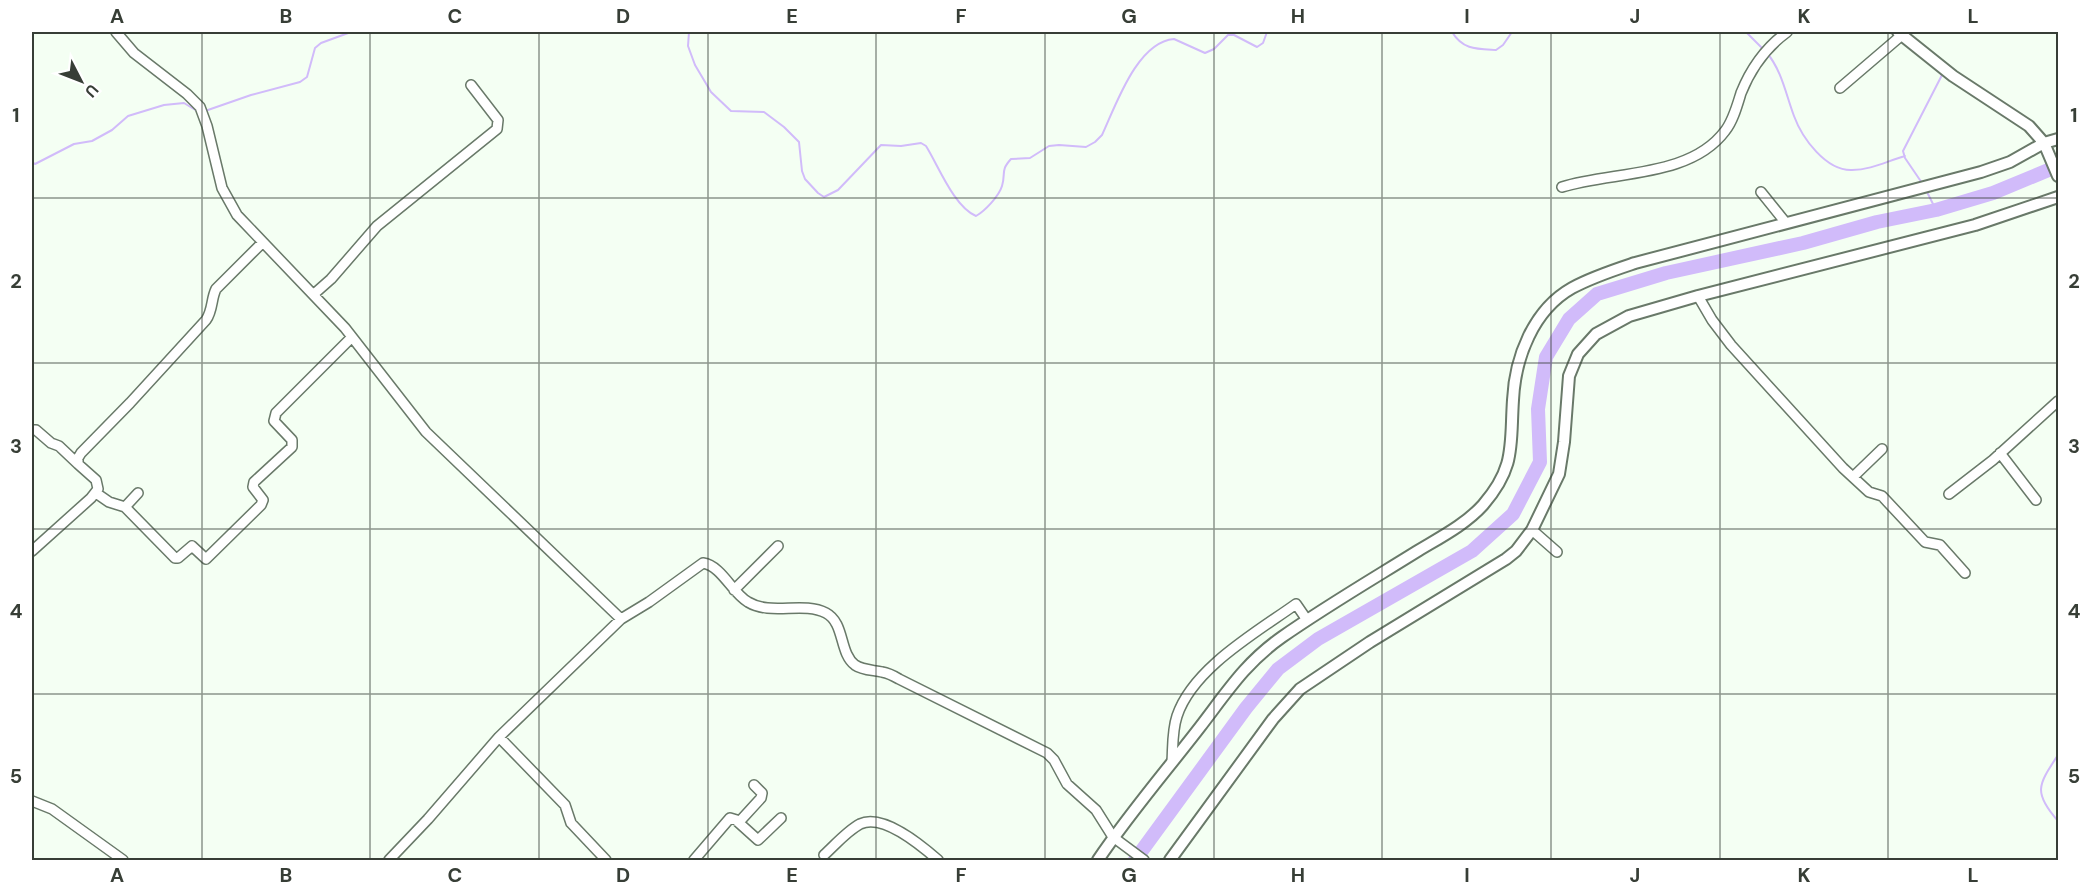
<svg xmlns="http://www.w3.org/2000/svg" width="2090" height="892" viewBox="0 0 2090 892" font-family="'DM Sans',sans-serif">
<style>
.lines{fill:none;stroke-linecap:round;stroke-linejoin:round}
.stream{stroke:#d1bbfa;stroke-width:2}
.river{stroke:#d1bbfa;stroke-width:14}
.minor-casing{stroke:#697969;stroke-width:12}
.tertiary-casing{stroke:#697969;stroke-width:14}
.minor{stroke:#fff;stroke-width:9}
.tertiary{stroke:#fff;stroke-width:10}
.grid{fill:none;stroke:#373e36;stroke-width:1.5;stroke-opacity:0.55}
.neatline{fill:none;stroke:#373e36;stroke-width:2}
.grid-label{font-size:20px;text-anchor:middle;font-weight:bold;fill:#373e36}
</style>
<rect width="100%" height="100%" fill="#f4fff3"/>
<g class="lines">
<!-- stream -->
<path class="stream" d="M 689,32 L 688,46 L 695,65 L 711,92 L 731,111 L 764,112 L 784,127 L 799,142 L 802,171 L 805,179 L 818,193 L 824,197 L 838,190 L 881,145 L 901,146 L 921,143 L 926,146 C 938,165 954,207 976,216 C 985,211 999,196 1002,186 C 1006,173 1000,171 1011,159 L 1030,158 L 1049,146 L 1059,145 L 1086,147 L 1095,142 L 1102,135 C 1116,105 1137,42 1174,39 L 1205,53 L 1214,49 L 1228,35 L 1234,35 L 1257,47 L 1263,43 L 1267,32
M 1452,32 C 1463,50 1477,49 1496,50 L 1503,45 L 1512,32
M 1558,32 L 1567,32
M 1746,32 L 1763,49
M 1767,53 C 1782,71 1786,95 1794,116 C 1802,138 1826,171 1852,170 C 1871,170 1887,161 1905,156
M 205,111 L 251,95 L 300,82 L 307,77 L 315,48 L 321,43 L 351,32
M 32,162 L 35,164 L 74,144 L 92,141 L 112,130 L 128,116 L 164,105 L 184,103 L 197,111
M 1922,183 L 1905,158 L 1903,151 L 1942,75 L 1933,66
M 1926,190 L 1936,210
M 2058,755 C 2039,784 2032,792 2058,821"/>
<!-- river -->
<path class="river" d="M 1135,860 L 1246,708 L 1278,669 L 1318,639 L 1472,551 L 1513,514 L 1540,462 L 1538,409 L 1546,357 L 1569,319 L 1597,294 L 1666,273 L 1803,243 L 1877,222 L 1936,210 L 1993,193 L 2058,166"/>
<!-- minor casing -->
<g class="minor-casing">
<path id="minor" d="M 116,32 L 134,53 L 187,94 L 200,107 L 207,126 L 222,188 L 237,215 L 345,328 L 426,432 L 621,619
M 1840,88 L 1902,35
M 1562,187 C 1613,171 1690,178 1725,131 C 1733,121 1737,106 1741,93 C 1751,68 1765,48 1787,32
M 1761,192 L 1786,223
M 314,294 L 331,279 L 377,226 L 497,129 L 498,120 L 471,85
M 1698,296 L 1712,320 L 1731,345 L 1843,468 L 1869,492 L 1882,496 L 1925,542 L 1940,545 L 1965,573
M 32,430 L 36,430 L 51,443 L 59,446 L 78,464
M 2000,453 L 2036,500
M 1853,477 L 1882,449
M 96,493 L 109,502 L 125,507 L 138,493
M 1949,494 L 1993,460 L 2058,401
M 125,507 L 175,558 L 178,558 L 192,546 L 206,559 L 261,505 L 263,500 L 253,487 L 254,482 L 292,447 L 292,440 L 274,421 L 276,413 L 352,337
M 1532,530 L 1557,552
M 32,551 L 91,498 L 98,489 L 96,480 L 78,464 L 78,458 L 81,453 L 130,403 L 206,320 C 213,310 211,299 216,289 L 262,243
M 734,590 L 778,546
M 499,737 L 565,805 L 571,823 L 606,860
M 1172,762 C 1173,746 1172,731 1177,716 C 1193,668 1257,632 1296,604 L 1307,620
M 32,801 L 52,809 L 123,860
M 738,822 L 758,840 L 781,818
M 824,855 C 835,845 847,831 860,824 C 883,813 922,846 938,860
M 389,860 L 428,819 L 499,737 L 621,619 L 649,602 L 703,563 C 722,566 732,593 748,602 C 771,616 803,601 826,613 C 845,623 839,653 855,665 C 862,670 873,670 882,672 C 888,673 894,676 899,679 L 1047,753 L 1054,760 L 1067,784 L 1096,810 L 1113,837 L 1144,860
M 694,860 L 730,818 L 740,821 L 761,798 L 762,793 L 754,785"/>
</g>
<!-- tertiary casing -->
<g class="tertiary-casing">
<path id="tertiary" d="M 1898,32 L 1953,76 L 2029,126 L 2044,143 L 2058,176
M 1098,860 C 1129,814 1166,771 1200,727 C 1227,692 1245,663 1282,637 C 1325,607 1371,580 1416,552 C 1439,538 1465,525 1483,505 C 1516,467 1510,445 1513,400 C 1515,358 1533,310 1572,288 C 1592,277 1614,270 1635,263 L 1981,172 L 2010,162 L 2044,143 L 2058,139
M 1170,860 L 1273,719 L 1300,689 L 1370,642 L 1506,559 L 1516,551 L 1532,530 L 1559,474 L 1564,442 L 1569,376 L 1578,354 L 1596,334 L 1629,316 L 1698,296 L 1975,225 L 2058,197"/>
</g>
<!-- minor -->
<use href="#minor" class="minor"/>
<!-- tertiary -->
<use href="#tertiary" class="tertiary"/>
</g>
<!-- grid -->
<path class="grid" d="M 202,32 L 202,860M 370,32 L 370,860M 539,32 L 539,860M 708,32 L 708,860M 876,32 L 876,860M 1045,32 L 1045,860M 1214,32 L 1214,860M 1382,32 L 1382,860M 1551,32 L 1551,860M 1720,32 L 1720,860M 1888,32 L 1888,860M 32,198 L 2058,198M 32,363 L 2058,363M 32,529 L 2058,529M 32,694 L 2058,694"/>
<!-- border -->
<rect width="2090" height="892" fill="none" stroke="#ffffff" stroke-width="66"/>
<!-- north arrow -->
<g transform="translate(81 81) rotate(132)" stroke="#ffffff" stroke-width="4.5" paint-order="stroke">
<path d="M0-4.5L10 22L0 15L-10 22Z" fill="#373e36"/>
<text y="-9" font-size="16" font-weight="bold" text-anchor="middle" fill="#373e36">U</text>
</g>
<rect x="33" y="33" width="2024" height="826" class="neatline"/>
<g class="grid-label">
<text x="117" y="23">A</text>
<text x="286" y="23">B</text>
<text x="455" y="23">C</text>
<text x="623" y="23">D</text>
<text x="792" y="23">E</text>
<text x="961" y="23">F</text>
<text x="1129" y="23">G</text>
<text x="1298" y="23">H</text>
<text x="1467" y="23">I</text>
<text x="1635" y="23">J</text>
<text x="1804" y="23">K</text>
<text x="1973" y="23">L</text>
<text x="16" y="122">1</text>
<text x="2074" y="122">1</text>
<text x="16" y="288">2</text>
<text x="2074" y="288">2</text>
<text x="16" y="453">3</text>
<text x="2074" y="453">3</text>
<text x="16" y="618">4</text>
<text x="2074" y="618">4</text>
<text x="16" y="783">5</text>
<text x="2074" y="783">5</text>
<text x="117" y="882">A</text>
<text x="286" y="882">B</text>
<text x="455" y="882">C</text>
<text x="623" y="882">D</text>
<text x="792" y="882">E</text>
<text x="961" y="882">F</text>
<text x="1129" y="882">G</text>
<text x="1298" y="882">H</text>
<text x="1467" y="882">I</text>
<text x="1635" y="882">J</text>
<text x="1804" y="882">K</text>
<text x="1973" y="882">L</text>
</g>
</svg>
